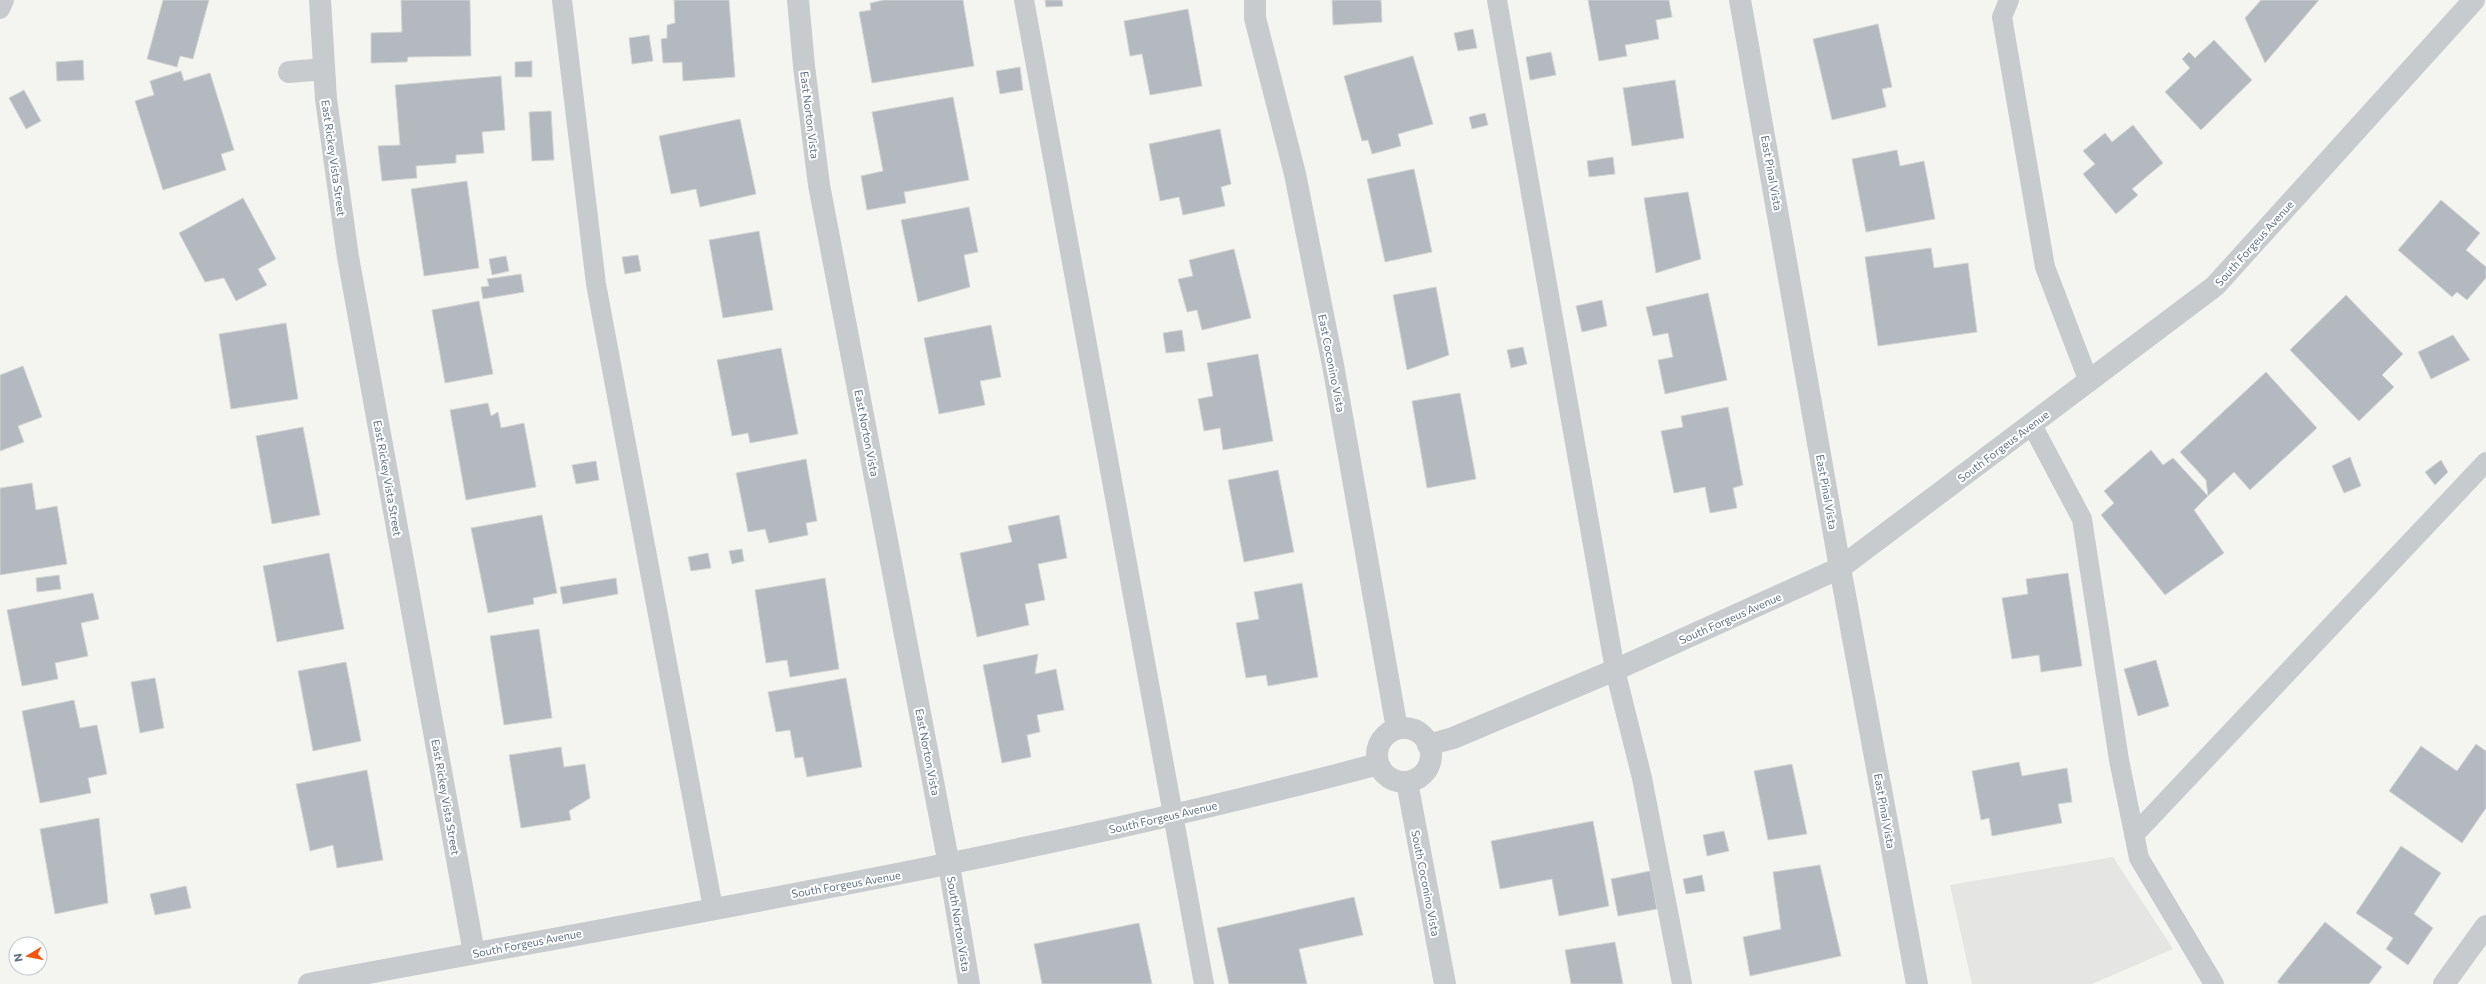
<svg xmlns="http://www.w3.org/2000/svg" width="2486" height="984" viewBox="0 0 2486 984" font-family="Commissioner,sans-serif">
<style>
.built{fill:#e5e6e3}
.building{fill:#b3b9be;stroke:#d5d6d3}
.lines{fill:none;stroke-linecap:round;stroke-linejoin:round}
.service{stroke:#c8cbce;stroke-width:20}
.minor{stroke:#c8cbce;stroke-width:22}
.labels{text-anchor:middle;dominant-baseline:central;stroke-width:4;stroke-linejoin:round;paint-order:stroke}
.street-label{font-size:11px;fill:#607284;stroke:#fff}
</style>
<rect width="100%" height="100%" fill="#f4f5f0"/>
<!-- built -->
<path class="built" d="M 2113,857 L 2173,949 L 2092,984 L 1972,984 L 1950,885 Z"/>
<!-- building -->
<path class="building" d="M 163,0 L 209,0 L 193,59 L 180,56 L 177,67 L 147,59 Z
M 401,0 L 470,0 L 471,56 L 408,57 L 407,62 L 371,63 L 371,33 L 402,32 Z
M 674,0 L 729,0 L 735,77 L 683,81 L 682,62 L 663,63 L 661,39 L 667,38 L 667,25 L 675,23 Z
M 884,0 L 963,0 L 974,66 L 872,83 L 859,12 L 871,10 L 870,3 Z
M 1045,0 L 1062,0 L 1063,6 L 1046,7 Z
M 1332,0 L 1381,0 L 1382,22 L 1333,25 Z
M 1588,0 L 1669,0 L 1672,17 L 1656,20 L 1659,39 L 1625,45 L 1627,56 L 1599,61 Z
M 2261,0 L 2319,0 L 2265,63 L 2245,18 Z
M 1188,9 L 1202,86 L 1150,95 L 1142,54 L 1130,56 L 1124,21 Z
M 1878,24 L 1892,87 L 1882,89 L 1886,107 L 1832,120 L 1813,39 Z
M 1473,29 L 1477,48 L 1458,51 L 1454,33 Z
M 649,35 L 653,61 L 632,64 L 629,38 Z
M 2214,40 L 2252,80 L 2201,130 L 2165,92 L 2190,68 L 2182,59 L 2189,52 L 2195,58 Z
M 1551,52 L 1556,75 L 1530,80 L 1526,57 Z
M 1413,56 L 1433,124 L 1398,134 L 1401,146 L 1372,154 L 1368,140 L 1362,141 L 1344,76 Z
M 83,60 L 84,80 L 57,81 L 56,62 Z
M 532,61 L 532,77 L 515,77 L 515,62 Z
M 1020,67 L 1023,90 L 1000,94 L 996,71 Z
M 181,71 L 184,81 L 210,73 L 234,150 L 221,154 L 226,170 L 163,190 L 135,101 L 154,95 L 150,81 Z
M 501,76 L 505,130 L 482,132 L 484,153 L 456,155 L 456,163 L 416,166 L 417,178 L 382,181 L 378,146 L 400,145 L 395,85 Z
M 1675,80 L 1684,138 L 1632,146 L 1623,88 Z
M 24,90 L 41,121 L 26,129 L 9,98 Z
M 953,97 L 969,180 L 904,192 L 906,203 L 867,210 L 861,176 L 883,171 L 872,112 Z
M 551,111 L 554,160 L 532,161 L 529,112 Z
M 1485,113 L 1488,125 L 1472,129 L 1469,117 Z
M 740,119 L 756,194 L 700,207 L 696,189 L 671,194 L 659,136 Z
M 2133,125 L 2163,163 L 2132,189 L 2138,195 L 2116,214 L 2083,174 L 2095,164 L 2083,151 L 2105,133 L 2112,142 Z
M 1220,129 L 1231,184 L 1221,187 L 1225,206 L 1183,215 L 1179,197 L 1160,201 L 1149,144 Z
M 1897,150 L 1900,166 L 1924,161 L 1935,219 L 1866,232 L 1852,159 Z
M 1613,157 L 1615,174 L 1589,177 L 1587,161 Z
M 1414,169 L 1432,252 L 1385,262 L 1367,179 Z
M 467,181 L 479,268 L 424,276 L 411,189 Z
M 1688,192 L 1701,259 L 1656,273 L 1644,198 Z
M 243,198 L 276,259 L 258,269 L 267,285 L 236,301 L 224,278 L 205,282 L 179,233 Z
M 2441,200 L 2480,233 L 2466,250 L 2486,267 L 2486,278 L 2467,300 L 2457,292 L 2452,297 L 2398,250 Z
M 969,207 L 978,252 L 964,255 L 970,287 L 918,302 L 901,220 Z
M 759,231 L 773,310 L 723,318 L 709,240 Z
M 1931,248 L 1934,268 L 1968,263 L 1977,332 L 1878,346 L 1865,257 Z
M 1234,249 L 1251,318 L 1202,330 L 1197,310 L 1187,312 L 1178,279 L 1193,276 L 1189,260 Z
M 638,255 L 641,271 L 625,274 L 622,257 Z
M 506,256 L 509,271 L 492,275 L 489,259 Z
M 521,274 L 524,292 L 483,299 L 481,287 L 489,286 L 487,279 Z
M 1436,287 L 1449,355 L 1407,370 L 1393,295 Z
M 1708,293 L 1727,380 L 1665,394 L 1658,360 L 1673,357 L 1668,333 L 1653,336 L 1646,307 Z
M 2346,295 L 2403,354 L 2382,375 L 2394,387 L 2359,421 L 2290,350 Z
M 1602,300 L 1607,326 L 1582,332 L 1576,306 Z
M 479,301 L 493,374 L 445,383 L 432,310 Z
M 286,323 L 298,399 L 231,409 L 219,334 Z
M 991,325 L 1001,377 L 980,381 L 985,405 L 939,414 L 924,338 Z
M 1182,330 L 1185,351 L 1166,353 L 1163,333 Z
M 2453,335 L 2470,360 L 2431,379 L 2418,352 Z
M 1523,347 L 1527,364 L 1511,368 L 1507,350 Z
M 781,348 L 798,434 L 750,443 L 748,433 L 732,436 L 717,360 Z
M 1258,354 L 1273,441 L 1223,450 L 1220,428 L 1204,431 L 1198,399 L 1213,396 L 1207,363 Z
M 23,366 L 42,417 L 18,426 L 24,442 L 0,451 L 0,375 Z
M 2266,372 L 2317,428 L 2250,490 L 2234,472 L 2208,496 L 2206,480 L 2180,452 Z
M 1460,393 L 1476,479 L 1427,488 L 1412,401 Z
M 488,403 L 491,416 L 498,412 L 501,428 L 524,423 L 536,487 L 466,500 L 450,410 Z
M 1728,407 L 1743,485 L 1733,488 L 1737,508 L 1710,513 L 1705,487 L 1674,493 L 1661,431 L 1683,427 L 1681,416 Z
M 303,427 L 320,515 L 272,524 L 256,436 Z
M 2151,450 L 2163,465 L 2173,458 L 2208,496 L 2194,510 L 2224,553 L 2165,595 L 2101,515 L 2114,503 L 2104,491 Z
M 2350,457 L 2361,486 L 2344,493 L 2332,466 Z
M 806,459 L 817,521 L 806,523 L 808,535 L 769,543 L 765,529 L 748,532 L 736,473 Z
M 2441,460 L 2448,472 L 2435,485 L 2425,472 Z
M 596,461 L 599,480 L 576,484 L 572,465 Z
M 1278,470 L 1294,552 L 1244,562 L 1228,480 Z
M 32,483 L 36,510 L 57,506 L 67,564 L 0,575 L 0,488 Z
M 542,515 L 557,593 L 533,598 L 534,604 L 488,613 L 471,528 Z
M 1059,515 L 1067,558 L 1038,564 L 1045,600 L 1025,604 L 1029,625 L 977,637 L 960,553 L 1012,542 L 1008,526 Z
M 742,549 L 744,561 L 732,564 L 729,551 Z
M 329,553 L 344,629 L 277,642 L 263,566 Z
M 708,553 L 711,568 L 691,571 L 688,557 Z
M 2068,573 L 2082,666 L 2041,672 L 2039,655 L 2012,659 L 2002,598 L 2028,594 L 2026,579 Z
M 59,575 L 61,589 L 37,592 L 36,578 Z
M 616,578 L 618,594 L 563,604 L 560,587 Z
M 825,578 L 839,669 L 790,677 L 787,660 L 766,663 L 755,590 Z
M 1302,583 L 1318,677 L 1268,686 L 1266,675 L 1246,678 L 1236,623 L 1259,619 L 1254,592 Z
M 93,593 L 99,619 L 81,623 L 88,656 L 55,663 L 58,679 L 22,686 L 7,610 Z
M 539,629 L 552,718 L 504,725 L 490,636 Z
M 1038,654 L 1035,674 L 1056,669 L 1064,710 L 1037,715 L 1040,732 L 1027,735 L 1031,757 L 1002,763 L 983,665 Z
M 2156,660 L 2169,706 L 2138,716 L 2124,669 Z
M 346,662 L 361,741 L 313,751 L 298,671 Z
M 155,678 L 164,728 L 140,733 L 131,682 Z
M 846,678 L 862,767 L 807,777 L 803,757 L 795,758 L 790,730 L 776,732 L 768,692 Z
M 74,700 L 80,728 L 97,725 L 107,774 L 88,778 L 91,793 L 40,803 L 22,711 Z
M 2476,744 L 2486,751 L 2486,808 L 2462,843 L 2389,791 L 2421,746 L 2457,771 Z
M 561,747 L 564,767 L 585,764 L 590,798 L 569,811 L 571,820 L 521,828 L 509,755 Z
M 2019,762 L 2022,776 L 2067,768 L 2072,802 L 2058,804 L 2062,823 L 1992,836 L 1989,818 L 1981,820 L 1972,771 Z
M 1792,764 L 1807,834 L 1768,840 L 1754,771 Z
M 367,770 L 383,860 L 337,868 L 333,845 L 310,851 L 296,784 Z
M 99,818 L 108,903 L 55,914 L 40,829 Z
M 1593,821 L 1609,906 L 1559,916 L 1552,879 L 1500,889 L 1491,841 Z
M 1724,831 L 1729,851 L 1707,856 L 1703,835 Z
M 2401,846 L 2441,873 L 2414,914 L 2433,928 L 2408,965 L 2386,949 L 2393,938 L 2356,913 Z
M 1820,865 L 1841,956 L 1750,976 L 1743,937 L 1781,929 L 1773,872 Z
M 1650,871 L 1657,909 L 1618,916 L 1611,879 Z
M 1702,875 L 1705,891 L 1686,894 L 1683,879 Z
M 186,886 L 191,908 L 155,915 L 150,894 Z
M 1354,897 L 1363,935 L 1299,949 L 1307,984 L 1229,984 L 1217,928 Z
M 2325,922 L 2382,967 L 2369,984 L 2280,984 L 2277,982 Z
M 1139,923 L 1152,984 L 1042,984 L 1034,944 Z
M 1615,942 L 1623,984 L 1571,984 L 1565,950 Z"/>
<g class="lines">
<!-- service -->
<path class="service" d="M 562,0 L 596,284 L 713,908
M 1024,0 L 1204,984
M 1497,0 L 1615,670 L 1642,778 L 1682,984
M 2009,0 L 2002,17 L 2045,267 L 2089,382
M 0,9 L 4,0
M 2032,425 L 2082,519 L 2119,760 L 2139,858 L 2214,984
M 2134,835 L 2486,462"/>
<!-- minor -->
<path class="minor" d="M 320,0 L 326,99 L 348,257 L 474,953
M 798,0 L 804,66 L 819,185 L 949,865 L 969,984
M 1255,0 L 1255,18 L 1295,174 L 1333,365 L 1397,729
M 1740,0 L 1840,568 L 1917,984
M 289,72 L 324,69
M1377 755a27 27 0 1 1 54 0a27 27 0 1 1-54 0Z
M 1428,745 L 1453,738 L 1615,670 L 1840,568 L 2215,286 L 2474,0
M 1407,782 L 1445,984
M 309,984 C 667,917 1026,858 1378,764
M 2444,984 L 2486,926"/>
</g>
<g class="labels">
<!-- street labels -->
<g class="street-label">
<text transform="translate(810 115) rotate(83)">East Norton Vista</text>
<text transform="translate(334 158) rotate(82)">East Rickey Vista Street</text>
<text transform="translate(1772 173) rotate(80)">East Pinal Vista</text>
<text transform="translate(2254 243) rotate(-48)">South Forgeus Avenue</text>
<text transform="translate(1332 363) rotate(79)">East Coconino Vista</text>
<text transform="translate(867 433) rotate(79)">East Norton Vista</text>
<text transform="translate(2003 446) rotate(-37)">South Forgeus Avenue</text>
<text transform="translate(388 478) rotate(80)">East Rickey Vista Street</text>
<text transform="translate(1827 492) rotate(80)">East Pinal Vista</text>
<text transform="translate(1730 618) rotate(-24)">South Forgeus Avenue</text>
<text transform="translate(928 752) rotate(79)">East Norton Vista</text>
<text transform="translate(446 797) rotate(80)">East Rickey Vista Street</text>
<text transform="translate(1885 811) rotate(80)">East Pinal Vista</text>
<text transform="translate(1163 817) rotate(-13)">South Forgeus Avenue</text>
<text transform="translate(1426 883) rotate(79)">South Coconino Vista</text>
<text transform="translate(846 884) rotate(-10)">South Forgeus Avenue</text>
<text transform="translate(959 924) rotate(81)">South Norton Vista</text>
<text transform="translate(527 943) rotate(-11)">South Forgeus Avenue</text>
</g>
</g>
<!-- north arrow -->
<g transform="translate(28 956) rotate(260)"><circle r="19" fill="#ffffff" stroke="#bfc7ce"/>
<path d="M0-3L7 15L0 10L-7 15Z" fill="#f5540f"/>
<text y="-6" font-size="11" font-weight="bold" text-anchor="middle" fill="#607284">N</text>
</g>
</svg>
